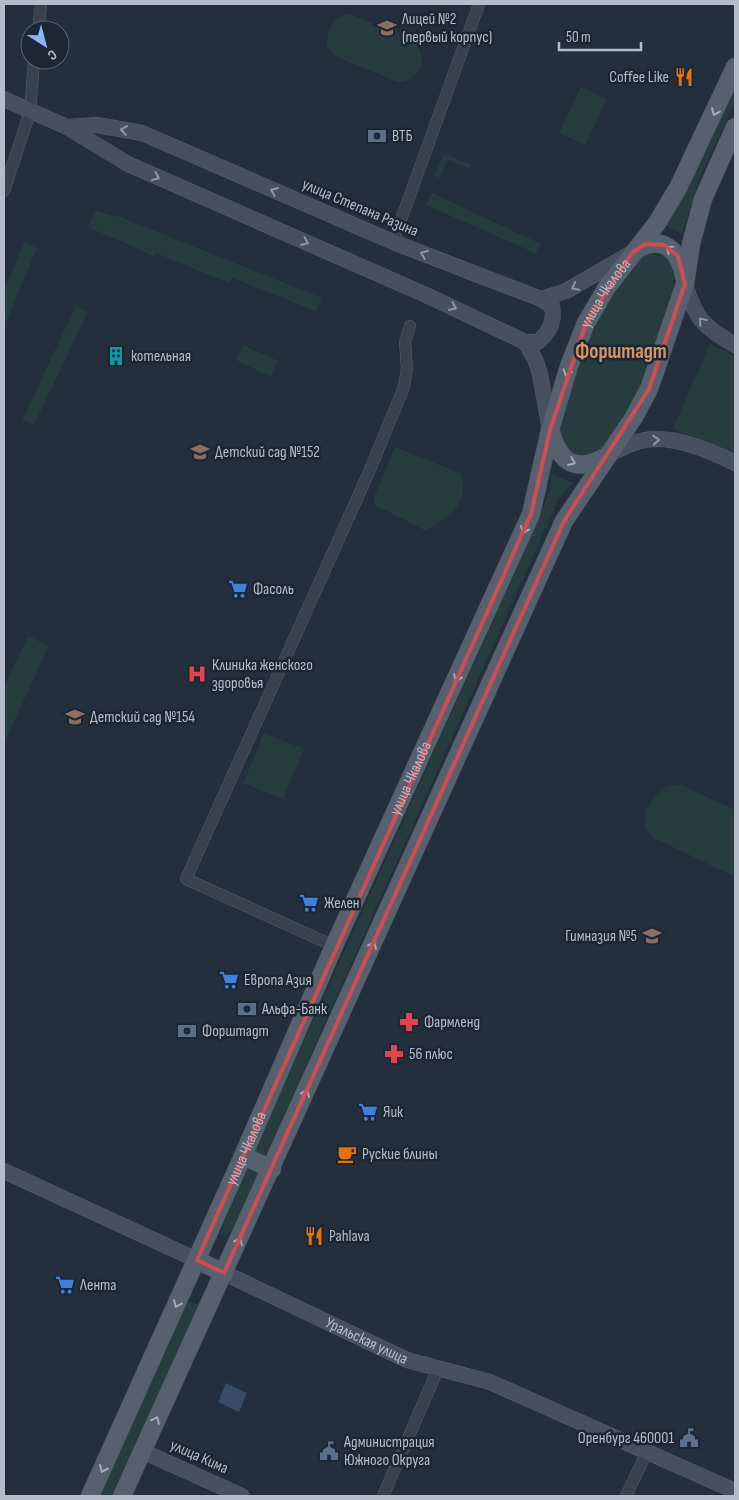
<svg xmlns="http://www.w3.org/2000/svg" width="739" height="1500" viewBox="0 0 739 1500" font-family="'Sofia Sans Condensed',sans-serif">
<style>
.green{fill:#263c3f}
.water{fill:#394c67}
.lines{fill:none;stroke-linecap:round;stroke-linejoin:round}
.street-casing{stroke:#565f6c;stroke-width:12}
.secondary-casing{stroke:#565f6c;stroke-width:16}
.primary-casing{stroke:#414a57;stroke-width:19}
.street{stroke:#38414e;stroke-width:11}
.secondary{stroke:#465061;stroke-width:15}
.primary{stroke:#56606e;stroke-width:18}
.oneway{stroke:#a1aab7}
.oneway2{stroke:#8e96a5}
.marked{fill:none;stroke:#ce4d50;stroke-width:4;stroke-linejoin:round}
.labels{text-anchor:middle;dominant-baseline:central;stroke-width:5;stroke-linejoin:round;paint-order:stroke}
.poi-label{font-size:16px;fill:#b4bcc9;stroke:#1d2633;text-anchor:start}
.street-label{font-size:16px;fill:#b4bcc9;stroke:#1d2633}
.district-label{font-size:21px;font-weight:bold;fill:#d59563;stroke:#1d2633}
</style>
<rect width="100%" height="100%" fill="#242f3e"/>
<!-- green -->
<path class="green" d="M 350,14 L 414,40 C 429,58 421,81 397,82 L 335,56 L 327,47 C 327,30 332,16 350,14 Z
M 735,77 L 735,103 L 699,179 L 682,234 L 664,224 Z
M 581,87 L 607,99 L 585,145 L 559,133 Z
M 448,155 L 472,165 L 470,169 L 448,160 L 440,178 L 434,175 L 443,156 Z
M 432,193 L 541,244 L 535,253 L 426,205 Z
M 95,211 L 120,217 L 322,298 L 316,311 L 232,278 L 229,283 L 156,253 L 154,256 L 88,227 Z
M 24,243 L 37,248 L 4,327 L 4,291 Z
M 655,254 C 662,255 670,259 673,266 C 686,296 629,423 606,446 C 597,454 585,458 574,453 C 567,450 559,438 559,429 C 559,422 563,414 565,407 C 578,360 602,299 635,261 C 640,255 648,254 655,254 Z
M 76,306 L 88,312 L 34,425 L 22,420 Z
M 710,344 L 735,356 L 735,457 L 673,428 Z
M 243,345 L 278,361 L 271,377 L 236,360 Z
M 395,447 L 462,474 C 468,508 450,514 426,531 L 375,505 L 374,497 Z
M 551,474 L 573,483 L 559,498 L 265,1157 L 254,1152 L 538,521 L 550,489 Z
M 28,636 L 49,646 L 4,743 L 4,687 Z
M 264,733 L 304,749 L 283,799 L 243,783 Z
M 682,785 L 735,810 L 735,877 L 654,838 L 645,828 L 645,811 L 656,795 L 667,786 Z
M 251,1167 L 259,1173 L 237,1226 L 225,1236 L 220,1233 L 248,1168 Z
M 188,1301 L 199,1305 L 111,1496 L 99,1496 Z"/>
<!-- water -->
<path class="water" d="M 226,1383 L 247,1393 L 239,1412 L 218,1402 Z"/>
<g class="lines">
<!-- street casing -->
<g class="street-casing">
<path id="street" d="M 38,30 L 41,4
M 4,191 L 30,112 L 34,60
M 393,242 L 479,4
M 334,946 L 186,879 L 369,472 L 404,387 L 407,368 L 405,342 L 410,326
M 383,1496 L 438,1369
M 626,1496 L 647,1452"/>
</g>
<!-- secondary casing -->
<g class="secondary-casing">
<g id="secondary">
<path d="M 4,99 L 67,127 L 128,164 L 426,295 L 525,342 L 535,359 L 540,374 L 550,430"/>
<path d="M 67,127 L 97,125 L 142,133 L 393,242 L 541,299 L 566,291 L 630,254"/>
<path d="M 685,284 C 696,320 703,326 735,345"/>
<path d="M 525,342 L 538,342 C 549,332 555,323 552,306 L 541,299"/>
<path d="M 610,454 C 624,447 641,438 657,439 C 683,439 713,452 735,463"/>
<path d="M 4,1171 L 197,1260"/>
<path id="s1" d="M 224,1273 L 407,1360 L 490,1382 L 735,1491"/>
<path d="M 142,1451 L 242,1496"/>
</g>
</g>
<!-- primary casing -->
<g class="primary-casing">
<g id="primary">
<path d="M 636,250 C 661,234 679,249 684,276"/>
<path d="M 550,430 C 560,463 575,474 607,456"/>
<path d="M 243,1156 L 272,1169"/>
<path d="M 197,1260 L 224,1273"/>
<path id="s2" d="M 90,1496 L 243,1156 L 334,946 L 531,514 L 550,430 L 569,366 L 586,323 L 607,287 L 657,223 L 678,188 L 735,67"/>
<path d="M 122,1496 L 564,521 L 634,417 L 649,389 L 685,284 L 691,244 L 703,199 L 735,127"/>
</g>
</g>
<!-- street -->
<use href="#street" class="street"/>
<!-- secondary -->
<use href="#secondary" class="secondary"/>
<!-- primary -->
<use href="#primary" class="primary"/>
</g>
<!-- one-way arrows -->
<defs><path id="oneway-chevron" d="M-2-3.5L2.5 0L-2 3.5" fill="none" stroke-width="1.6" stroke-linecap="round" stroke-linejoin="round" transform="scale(1.25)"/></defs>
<g class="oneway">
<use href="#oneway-chevron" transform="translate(715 112) rotate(114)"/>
<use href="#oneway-chevron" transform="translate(669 249) rotate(-147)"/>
<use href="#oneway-chevron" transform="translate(567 373) rotate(107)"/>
<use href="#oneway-chevron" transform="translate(572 462) rotate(23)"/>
<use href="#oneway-chevron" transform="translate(524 530) rotate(114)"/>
<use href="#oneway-chevron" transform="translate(457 678) rotate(114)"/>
<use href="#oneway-chevron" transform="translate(373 945) rotate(-66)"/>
<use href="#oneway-chevron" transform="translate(306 1093) rotate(-66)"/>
<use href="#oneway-chevron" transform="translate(239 1241) rotate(-65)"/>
<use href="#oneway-chevron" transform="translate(177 1304) rotate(114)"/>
<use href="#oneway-chevron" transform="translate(156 1420) rotate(-65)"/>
<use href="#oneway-chevron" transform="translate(103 1469) rotate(114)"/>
</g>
<g class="oneway2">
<use href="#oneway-chevron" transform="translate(124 130) rotate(-170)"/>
<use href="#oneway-chevron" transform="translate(156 177) rotate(24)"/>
<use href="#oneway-chevron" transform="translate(274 191) rotate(-157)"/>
<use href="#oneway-chevron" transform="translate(305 242) rotate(24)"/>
<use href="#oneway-chevron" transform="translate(424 254) rotate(-158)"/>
<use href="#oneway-chevron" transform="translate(575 287) rotate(153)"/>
<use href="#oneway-chevron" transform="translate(453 307) rotate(24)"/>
<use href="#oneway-chevron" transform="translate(702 321) rotate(-130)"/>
<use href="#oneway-chevron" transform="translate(656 440) rotate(-4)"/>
</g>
<!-- marked area -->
<path class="marked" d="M 645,244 L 664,245 L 678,256 L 685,284 L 649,389 L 564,521 L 224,1273 L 197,1260 L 531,514 L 550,430 L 586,323 L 632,253 Z"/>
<!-- icons -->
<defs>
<g id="school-bare" transform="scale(1.5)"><path d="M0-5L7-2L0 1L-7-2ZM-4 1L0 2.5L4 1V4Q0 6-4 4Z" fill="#8d6e63" stroke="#1d2633" stroke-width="2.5" paint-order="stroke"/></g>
<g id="restaurant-bare" transform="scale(1.5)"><path d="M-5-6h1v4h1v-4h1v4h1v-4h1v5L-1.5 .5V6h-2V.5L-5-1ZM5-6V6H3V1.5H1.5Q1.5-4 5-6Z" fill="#e8710a" stroke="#1d2633" stroke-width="2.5" paint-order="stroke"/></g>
<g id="bank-bare" transform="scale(1.5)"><path d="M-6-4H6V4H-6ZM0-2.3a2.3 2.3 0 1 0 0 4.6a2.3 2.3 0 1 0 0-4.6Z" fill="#5c6f8a" stroke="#1d2633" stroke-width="2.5" paint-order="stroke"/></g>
<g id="building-bare" transform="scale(1.5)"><path d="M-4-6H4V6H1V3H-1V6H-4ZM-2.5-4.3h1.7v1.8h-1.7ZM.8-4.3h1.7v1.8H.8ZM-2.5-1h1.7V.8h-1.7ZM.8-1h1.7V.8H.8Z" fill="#0f9aa8" stroke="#1d2633" stroke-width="2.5" paint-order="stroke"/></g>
<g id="supermarket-bare" transform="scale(1.5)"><path d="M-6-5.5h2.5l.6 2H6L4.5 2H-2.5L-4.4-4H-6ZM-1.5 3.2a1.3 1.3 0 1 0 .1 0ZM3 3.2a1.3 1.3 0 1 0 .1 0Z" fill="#3f7fe0" stroke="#1d2633" stroke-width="2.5" paint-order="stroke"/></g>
<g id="hospital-bare" transform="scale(1.5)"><path d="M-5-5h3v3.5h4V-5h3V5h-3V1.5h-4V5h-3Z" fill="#e0444e" stroke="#1d2633" stroke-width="2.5" paint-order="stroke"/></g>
<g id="pharmacy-bare" transform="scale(1.5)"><path d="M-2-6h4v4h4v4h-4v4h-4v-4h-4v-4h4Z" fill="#e0444e" stroke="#1d2633" stroke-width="2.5" paint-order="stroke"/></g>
<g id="cafe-bare" transform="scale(1.5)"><path d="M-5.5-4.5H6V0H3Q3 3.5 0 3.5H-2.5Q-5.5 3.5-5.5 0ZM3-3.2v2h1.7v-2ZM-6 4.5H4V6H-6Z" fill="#e8710a" stroke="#1d2633" stroke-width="2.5" paint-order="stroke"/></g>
<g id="civic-bare" transform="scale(1.5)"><path d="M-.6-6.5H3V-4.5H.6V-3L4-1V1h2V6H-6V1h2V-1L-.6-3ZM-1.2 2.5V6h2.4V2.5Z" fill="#5c6f8a" stroke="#1d2633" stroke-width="2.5" paint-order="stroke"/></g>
</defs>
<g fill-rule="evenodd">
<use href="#school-bare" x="387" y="28"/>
<use href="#restaurant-bare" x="684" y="77"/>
<use href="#bank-bare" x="377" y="136"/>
<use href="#building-bare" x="116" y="356"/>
<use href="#school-bare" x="200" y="452"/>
<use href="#supermarket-bare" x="238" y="589"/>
<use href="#hospital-bare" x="197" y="674"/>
<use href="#school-bare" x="75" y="717"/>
<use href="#supermarket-bare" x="309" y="903"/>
<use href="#school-bare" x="652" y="936"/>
<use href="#supermarket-bare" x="229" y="980"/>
<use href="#bank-bare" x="247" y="1009"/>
<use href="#pharmacy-bare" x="409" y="1022"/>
<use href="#bank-bare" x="187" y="1031"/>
<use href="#pharmacy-bare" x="394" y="1054"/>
<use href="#supermarket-bare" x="368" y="1112"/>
<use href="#cafe-bare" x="347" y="1154"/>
<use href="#restaurant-bare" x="314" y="1236"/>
<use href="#supermarket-bare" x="65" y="1285"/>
<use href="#civic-bare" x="689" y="1438"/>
<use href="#civic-bare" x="329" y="1451"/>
</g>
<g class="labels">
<!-- poi labels -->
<g class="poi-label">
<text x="402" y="19">Лицей №2<tspan x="402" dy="18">(первый корпус)</tspan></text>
<text x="669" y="77" text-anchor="end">Coffee Like</text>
<text x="392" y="136">ВТБ</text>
<text x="131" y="356">котельная</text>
<text x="215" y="452">Детский сад №152</text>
<text x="253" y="589">Фасоль</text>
<text x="212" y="665">Клиника женского<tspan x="212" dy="18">здоровья</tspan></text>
<text x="90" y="717">Детский сад №154</text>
<text x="324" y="903">Желен</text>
<text x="637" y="936" text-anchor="end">Гимназия №5</text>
<text x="244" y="980">Европа Азия</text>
<text x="262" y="1009">Альфа-Банк</text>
<text x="424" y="1022">Фармленд</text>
<text x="202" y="1031">Форштадт</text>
<text x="409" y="1054">56 плюс</text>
<text x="383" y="1112">Яик</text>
<text x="362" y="1154">Руские блины</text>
<text x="329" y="1236">Pahlava</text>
<text x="80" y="1285">Лента</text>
<text x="674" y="1438" text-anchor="end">Оренбург 460001</text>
<text x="344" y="1442">Администрация<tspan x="344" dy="18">Южного Округа</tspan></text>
</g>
<!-- street labels -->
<g class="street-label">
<text transform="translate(360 208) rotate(23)">улица Степана Разина</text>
<text stroke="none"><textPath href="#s2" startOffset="1311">улица Чкалова</textPath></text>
<text stroke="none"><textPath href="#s2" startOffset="786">улица Чкалова</textPath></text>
<text stroke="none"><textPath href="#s2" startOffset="381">улица Чкалова</textPath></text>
<text stroke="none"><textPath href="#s1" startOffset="158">Уральская улица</textPath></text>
<text transform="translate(199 1457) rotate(24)">улица Кима</text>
</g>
<!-- district labels -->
<g class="district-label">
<text x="621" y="351">Форштадт</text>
</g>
</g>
<!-- border -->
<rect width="739" height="1500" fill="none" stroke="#b4bcc9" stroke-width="10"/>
<!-- north arrow -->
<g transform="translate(45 45) rotate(144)"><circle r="24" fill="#1d2633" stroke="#59626f"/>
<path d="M0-4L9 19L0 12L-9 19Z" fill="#8ab4f8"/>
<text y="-8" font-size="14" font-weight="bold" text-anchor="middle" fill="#b4bcc9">С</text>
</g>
<!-- scale -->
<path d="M559 42v8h82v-8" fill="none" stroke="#b4bcc9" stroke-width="2.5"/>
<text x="566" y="42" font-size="15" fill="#b4bcc9" stroke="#1d2633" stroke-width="4" paint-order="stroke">50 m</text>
</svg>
